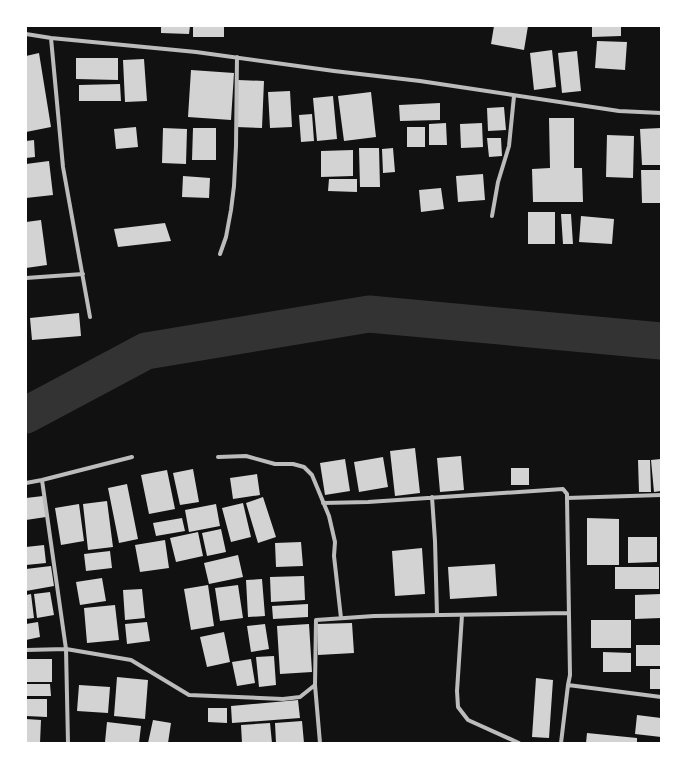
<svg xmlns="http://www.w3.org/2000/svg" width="687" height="769" viewBox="0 0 687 769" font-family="'Space Grotesk',sans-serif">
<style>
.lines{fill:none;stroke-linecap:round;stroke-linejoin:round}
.river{stroke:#333;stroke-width:37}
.building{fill:#d3d3d3}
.minor{stroke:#bcbcbc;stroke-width:4}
</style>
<rect width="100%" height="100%" fill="#111"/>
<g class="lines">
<!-- river -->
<path class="river" d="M 26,415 L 146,351 L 369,314 L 661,341"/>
</g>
<!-- building -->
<path class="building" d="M 161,26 L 190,26 L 189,34 L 161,33 Z
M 193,26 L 224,26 L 224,37 L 193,37 Z
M 494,26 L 528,26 L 524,50 L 491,44 Z
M 592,26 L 621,26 L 621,36 L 592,37 Z
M 597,41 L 627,42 L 625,70 L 595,68 Z
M 552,50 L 556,87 L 534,90 L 530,53 Z
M 577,51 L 581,91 L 562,93 L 558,53 Z
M 39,53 L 51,127 L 26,132 L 26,56 Z
M 76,58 L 118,58 L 118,80 L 76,79 Z
M 144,59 L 147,101 L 125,102 L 123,60 Z
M 191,70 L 234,73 L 231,120 L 188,117 Z
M 238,80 L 264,81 L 262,128 L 236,127 Z
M 120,84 L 121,101 L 79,101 L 79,85 Z
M 290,91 L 292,127 L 270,128 L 268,92 Z
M 371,92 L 376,137 L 344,141 L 338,96 Z
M 333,96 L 337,139 L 317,141 L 313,98 Z
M 440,103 L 440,120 L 400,121 L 399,105 Z
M 504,107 L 506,130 L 488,131 L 487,108 Z
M 312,114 L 314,141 L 301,142 L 299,115 Z
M 549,118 L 574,118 L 574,168 L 582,168 L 583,202 L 533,202 L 532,169 L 550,168 Z
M 446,123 L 447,145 L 429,145 L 429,124 Z
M 482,123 L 483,147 L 461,148 L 460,124 Z
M 136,127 L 138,147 L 116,149 L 114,129 Z
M 407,127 L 425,127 L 425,147 L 407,147 Z
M 163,128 L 187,129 L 186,164 L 162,163 Z
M 193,128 L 216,128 L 216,160 L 192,160 Z
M 661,128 L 661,165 L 642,165 L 640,129 Z
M 607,135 L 634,136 L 633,178 L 606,177 Z
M 487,138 L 501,138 L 502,156 L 489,157 Z
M 34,140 L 35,157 L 26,158 L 26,141 Z
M 359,148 L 379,148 L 380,187 L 360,187 Z
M 393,148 L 395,172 L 383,173 L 382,149 Z
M 353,150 L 353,176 L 321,177 L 321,151 Z
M 49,161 L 53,195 L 26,198 L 26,164 Z
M 641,170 L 661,170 L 661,203 L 642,203 Z
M 483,174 L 485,200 L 458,202 L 456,176 Z
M 183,176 L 210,178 L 209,198 L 182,197 Z
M 329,179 L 357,179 L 357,192 L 328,191 Z
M 441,188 L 444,209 L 421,212 L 419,190 Z
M 528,212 L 555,212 L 555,244 L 528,244 Z
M 561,214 L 571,214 L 573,244 L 563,244 Z
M 581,216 L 614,219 L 612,244 L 579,242 Z
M 41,220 L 47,265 L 26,268 L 26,222 Z
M 165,223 L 171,241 L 118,247 L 114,229 Z
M 79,313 L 81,336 L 32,340 L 30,318 Z
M 415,448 L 420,493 L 395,496 L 390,451 Z
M 461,456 L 464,490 L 440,492 L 437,458 Z
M 383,457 L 388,487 L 359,492 L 354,462 Z
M 345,459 L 350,491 L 325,495 L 320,463 Z
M 661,459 L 661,491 L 654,492 L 651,460 Z
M 638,460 L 650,460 L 651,492 L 639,492 Z
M 511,468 L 529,468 L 529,485 L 511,485 Z
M 193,469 L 199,502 L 180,505 L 173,473 Z
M 167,470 L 175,509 L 149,514 L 141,475 Z
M 257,474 L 260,495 L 233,499 L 230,478 Z
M 127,484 L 138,539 L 119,543 L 108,488 Z
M 43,496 L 46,517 L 26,520 L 26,498 Z
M 263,497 L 276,537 L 258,543 L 246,503 Z
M 107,501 L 113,547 L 88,550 L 83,504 Z
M 243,503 L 251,537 L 231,542 L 222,508 Z
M 79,504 L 84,541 L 61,545 L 55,508 Z
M 216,504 L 220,526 L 189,532 L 185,510 Z
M 182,518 L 185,531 L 156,536 L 153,523 Z
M 587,518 L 619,519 L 619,565 L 587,565 Z
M 221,529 L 226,552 L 207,556 L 202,533 Z
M 198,532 L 203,556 L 176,562 L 170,538 Z
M 628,537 L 657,537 L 657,562 L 628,563 Z
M 165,540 L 169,568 L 140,572 L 135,545 Z
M 301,542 L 303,566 L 276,567 L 275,543 Z
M 44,545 L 46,563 L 26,565 L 26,547 Z
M 422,548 L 425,594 L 395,596 L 392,551 Z
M 110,551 L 112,568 L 86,571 L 84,554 Z
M 238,555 L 243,577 L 209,584 L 204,563 Z
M 495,564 L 497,596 L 450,599 L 448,567 Z
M 51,566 L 54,586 L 26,591 L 26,569 Z
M 615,567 L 659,567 L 659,589 L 615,589 Z
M 304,576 L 305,600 L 271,602 L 270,577 Z
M 102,578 L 106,601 L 80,605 L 76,582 Z
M 262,579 L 265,616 L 248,617 L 246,580 Z
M 208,585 L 214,626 L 191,630 L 184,589 Z
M 238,585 L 243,618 L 220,621 L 215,588 Z
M 142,589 L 145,618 L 125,620 L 123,590 Z
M 50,592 L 54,615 L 37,618 L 34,594 Z
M 31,594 L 34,618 L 26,619 L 26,595 Z
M 661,594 L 661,618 L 635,619 L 635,595 Z
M 308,604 L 308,617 L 273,619 L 272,606 Z
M 115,605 L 119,640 L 87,643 L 84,608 Z
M 591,620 L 631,620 L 631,648 L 591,648 Z
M 38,622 L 40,637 L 26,640 L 26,624 Z
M 147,622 L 150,641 L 127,644 L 125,624 Z
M 352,623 L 354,653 L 318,655 L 317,624 Z
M 265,624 L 269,649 L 251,652 L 247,626 Z
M 309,624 L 312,672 L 280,674 L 277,626 Z
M 224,632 L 230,662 L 207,667 L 200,637 Z
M 636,645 L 661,645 L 661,666 L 636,666 Z
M 603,652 L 631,653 L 631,672 L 603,672 Z
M 274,656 L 276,685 L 259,687 L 256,657 Z
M 26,659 L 52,659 L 52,682 L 26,682 Z
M 251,659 L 255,683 L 237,686 L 232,662 Z
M 650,669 L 661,669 L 661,689 L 650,689 Z
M 117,677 L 148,680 L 145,719 L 114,716 Z
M 536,678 L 553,680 L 549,738 L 532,737 Z
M 26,684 L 50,684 L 51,696 L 26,696 Z
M 79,685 L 110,687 L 108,713 L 77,711 Z
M 26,699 L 47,699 L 47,717 L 26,716 Z
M 298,700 L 300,718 L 232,723 L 231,706 Z
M 208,708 L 227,708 L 227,723 L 208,722 Z
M 637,715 L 661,718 L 661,737 L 635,734 Z
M 26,719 L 41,720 L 40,743 L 26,743 Z
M 153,720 L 171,723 L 168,743 L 148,743 Z
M 302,721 L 304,743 L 276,743 L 275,723 Z
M 107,722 L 141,726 L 139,743 L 117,743 L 105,742 Z
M 270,723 L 272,743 L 242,743 L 241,725 Z
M 587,733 L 637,738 L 637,743 L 586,743 Z"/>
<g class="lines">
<!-- minor -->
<path class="minor" d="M 26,34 L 51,38 L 196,52 L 334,71 L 420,81 L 619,111 L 661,113
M 51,38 L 63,167 L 90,317
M 492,216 L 498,182 L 509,146 L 514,96
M 220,254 L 226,237 L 231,210 L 234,186 L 236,146 L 237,57
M 26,278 L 83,274
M 218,457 L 246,456 L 275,464 L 293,464 L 304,467 L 312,475 L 329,516 L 335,542 L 334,556 L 341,618
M 42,480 L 66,649 L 68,743
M 26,483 L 42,480 L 132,457
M 432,497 L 435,541 L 437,615
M 567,498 L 661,495
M 323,503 L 368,502 L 563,489 L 567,494 L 567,498 L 570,675 L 568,685 L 661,697
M 462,615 L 457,691 L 458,707 L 468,720 L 519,743
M 26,650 L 66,649 L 131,660 L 189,695 L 283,699 L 300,697 L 315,685
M 320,743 L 315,685 L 316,620 L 374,616 L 568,613
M 561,743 L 568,685"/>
</g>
<!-- border -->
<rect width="687" height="769" fill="none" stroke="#ffffff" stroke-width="54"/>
</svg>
